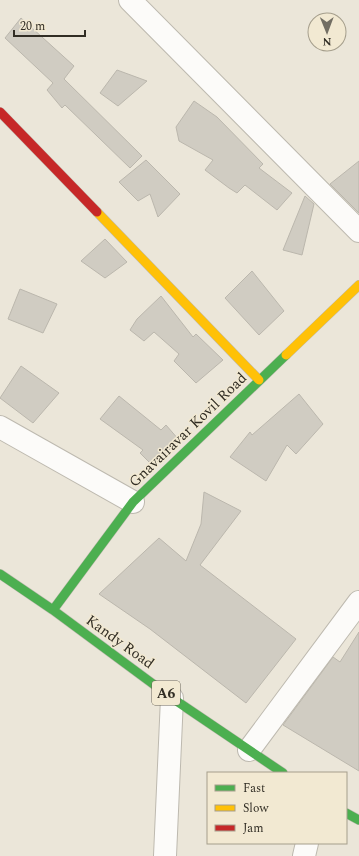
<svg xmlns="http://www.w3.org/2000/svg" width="359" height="856" viewBox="0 0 359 856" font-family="Spectral,serif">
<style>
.building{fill:#d0ccc2;stroke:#bbb7ad}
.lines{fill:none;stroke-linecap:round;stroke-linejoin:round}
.street-casing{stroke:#bdb9af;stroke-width:24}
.fast-casing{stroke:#bdb9af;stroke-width:10}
.slow-casing{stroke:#bdb9af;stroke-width:10}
.jam-casing{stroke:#bdb9af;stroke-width:10}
.street{stroke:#fcfbf9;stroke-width:22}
.fast{stroke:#4caf50;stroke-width:9}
.slow{stroke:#ffc107;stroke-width:9}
.jam{stroke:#c62828;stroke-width:9}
.labels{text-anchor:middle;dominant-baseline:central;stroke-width:3;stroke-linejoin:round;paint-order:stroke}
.shield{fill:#f2e9d2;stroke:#6b6558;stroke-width:1}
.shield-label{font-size:14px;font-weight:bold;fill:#312d24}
.street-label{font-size:15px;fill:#312d24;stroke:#f2e9d2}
</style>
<rect width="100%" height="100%" fill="#ebe6d9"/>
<!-- building -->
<path class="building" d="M 21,18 L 74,66 L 64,79 L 142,156 L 130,168 L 65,105 L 62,108 L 47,90 L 53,83 L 5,38 Z
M 117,70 L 147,81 L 118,106 L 100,93 Z
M 194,101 L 217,117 L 263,164 L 259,168 L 292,193 L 277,210 L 245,185 L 237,193 L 229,188 L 205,170 L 213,160 L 179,141 L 176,127 Z
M 146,160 L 180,194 L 158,217 L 150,194 L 138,201 L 119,182 Z
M 359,161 L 359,213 L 330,184 Z
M 305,196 L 314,204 L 302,255 L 283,250 Z
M 105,239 L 127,262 L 105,278 L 81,261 Z
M 252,271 L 284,311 L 259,335 L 225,298 Z
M 20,289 L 57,304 L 43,333 L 8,319 Z
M 161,296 L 193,337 L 196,334 L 223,360 L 196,383 L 174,361 L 179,354 L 154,332 L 144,341 L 130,330 L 137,319 Z
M 21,366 L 59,393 L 33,423 L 0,398 Z
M 299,394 L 323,424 L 296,454 L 287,445 L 266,481 L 230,457 L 250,432 L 252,435 Z
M 119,396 L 161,430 L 166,425 L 179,440 L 153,466 L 140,453 L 143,450 L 100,419 Z
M 204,492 L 241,511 L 200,565 L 296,639 L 246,703 L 150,629 L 99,594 L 159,538 L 186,561 L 201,524 Z
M 359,632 L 359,771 L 283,725 L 333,657 L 340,662 Z"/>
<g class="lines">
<!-- street casing -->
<g class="street-casing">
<path id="street" d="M 130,0 L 359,231
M 0,427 L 133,502
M 249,750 L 359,602
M 165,856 L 172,698
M 304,856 L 307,843"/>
</g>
<!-- fast casing -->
<g class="fast-casing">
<path id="fast" d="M 0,574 L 53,610 L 172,698 L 283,773
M 53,610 L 133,502 L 286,355
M 346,813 L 359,820"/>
</g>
<!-- slow casing -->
<g class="slow-casing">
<path id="slow" d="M 97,212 L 259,380
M 286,355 L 359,285"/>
</g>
<!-- jam casing -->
<g class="jam-casing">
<path id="jam" d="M 0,112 L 97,212"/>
</g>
<!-- street -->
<use href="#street" class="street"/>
<!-- fast -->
<use href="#fast" class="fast"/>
<!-- slow -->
<use href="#slow" class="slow"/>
<!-- jam -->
<use href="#jam" class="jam"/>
</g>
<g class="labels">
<!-- shield labels -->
<rect class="shield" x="152" y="681" width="28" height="24" rx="3"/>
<g class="shield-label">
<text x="166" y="693">A6</text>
</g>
<!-- street labels -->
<g class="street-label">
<text transform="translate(188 430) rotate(-44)">Gnavairavar Kovil Road</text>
<text transform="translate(120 642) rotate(36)">Kandy Road</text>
</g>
</g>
<!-- legend -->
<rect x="207" y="772" width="140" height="72" fill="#f2e9d2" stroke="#a59e8c"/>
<rect x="215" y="785" width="20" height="6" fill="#4caf50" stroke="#a59e8c"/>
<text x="243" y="792" font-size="12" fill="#312d24">Fast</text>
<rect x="215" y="805" width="20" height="6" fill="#ffc107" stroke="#a59e8c"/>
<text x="243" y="812" font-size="12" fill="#312d24">Slow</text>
<rect x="215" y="825" width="20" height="6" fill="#c62828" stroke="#a59e8c"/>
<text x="243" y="832" font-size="12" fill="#312d24">Jam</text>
<!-- north arrow -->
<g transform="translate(327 32) rotate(179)"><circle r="19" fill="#f2e9d2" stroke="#a59e8c"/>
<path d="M0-3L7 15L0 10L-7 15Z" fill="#726e63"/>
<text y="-6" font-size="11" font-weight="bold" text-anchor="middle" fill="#312d24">N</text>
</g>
<!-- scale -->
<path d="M14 30v6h71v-6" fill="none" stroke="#312d24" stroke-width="2"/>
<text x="20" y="30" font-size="12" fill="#312d24" stroke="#f2e9d2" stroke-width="3" paint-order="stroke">20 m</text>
</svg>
